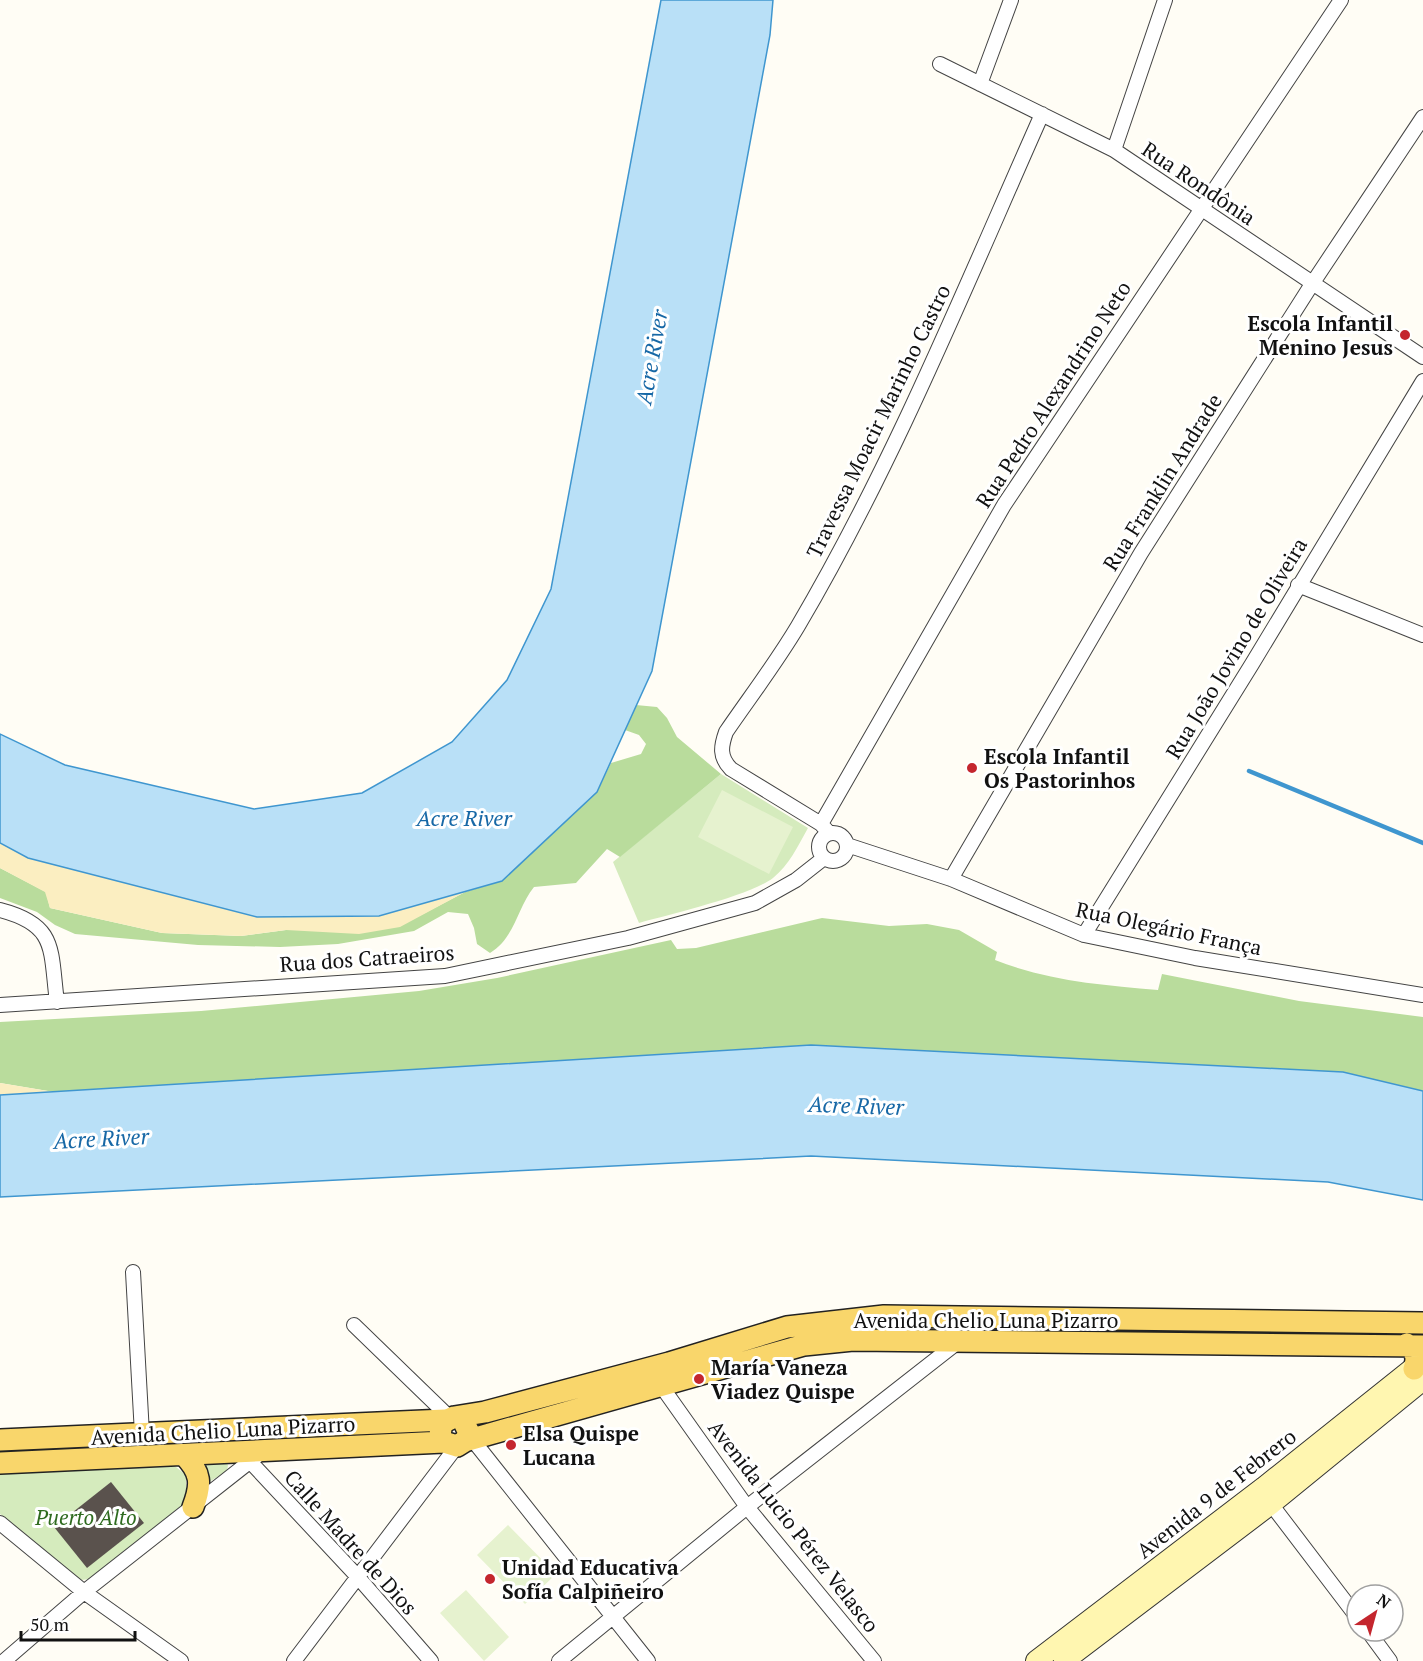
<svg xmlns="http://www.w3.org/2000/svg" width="1423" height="1661" viewBox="0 0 1423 1661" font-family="'PT Serif',serif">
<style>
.green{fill:#d5ebbd}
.forest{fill:#b9dc9c}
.sand{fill:#fbeec1}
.pitch{fill:#e6f2cf}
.water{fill:#b9e0f7;stroke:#3f96cf;stroke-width:1.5}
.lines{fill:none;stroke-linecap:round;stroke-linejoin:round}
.stream{stroke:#3f96cf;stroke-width:4.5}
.building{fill:#5a524d}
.street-casing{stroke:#444;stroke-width:16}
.secondary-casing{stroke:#333;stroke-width:22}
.primary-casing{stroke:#222;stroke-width:24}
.street{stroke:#fff;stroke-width:14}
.secondary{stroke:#fff6b0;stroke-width:20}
.primary{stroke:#f9d66b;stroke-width:21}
.poi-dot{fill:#c4262e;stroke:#fff;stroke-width:2}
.labels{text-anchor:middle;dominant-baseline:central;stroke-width:6;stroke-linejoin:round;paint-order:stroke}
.street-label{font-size:21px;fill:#111;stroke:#fff}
.poi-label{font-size:21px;font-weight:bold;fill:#111;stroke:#fff;text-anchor:start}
.park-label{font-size:21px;font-style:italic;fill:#2f6b1f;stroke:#fff}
.water-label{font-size:22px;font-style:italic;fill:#1768a6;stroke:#fff}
</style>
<rect width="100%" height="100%" fill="#fffdf5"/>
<!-- green -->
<path class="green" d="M 721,774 L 808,828 C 798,846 789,865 773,878 C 749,896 671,914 639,923 L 613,862 Z
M 224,1460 L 228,1465 L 227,1471 L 209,1482 L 200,1462 Z
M 171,1463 L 186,1475 L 186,1497 L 182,1507 L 90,1579 L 81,1580 L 0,1514 L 0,1469 Z"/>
<!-- forest -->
<path class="forest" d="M 636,705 L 657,707 L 667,718 L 677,737 L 721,774 L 620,857 L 607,849 L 576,883 L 534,887 C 517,908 515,938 490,953 L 477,944 L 474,928 L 468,914 L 448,912 L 414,931 L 338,944 L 280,947 L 198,945 L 75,934 L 55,925 L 37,912 L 0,898 L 0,868 L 46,892 L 50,908 L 162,933 L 241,936 L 286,930 L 400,926 L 465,892 L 502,881 L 597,792 L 611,763 L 641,754 L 646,744 L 639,735 L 625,730 Z
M 822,918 L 889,926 L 927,924 L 959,930 L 997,952 L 995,960 C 1048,981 1102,985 1158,990 L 1162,974 L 1299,1001 L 1423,1017 L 1423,1091 L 1343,1072 L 811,1045 L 54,1092 L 0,1083 L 0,1022 L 201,1011 L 419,991 L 497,978 L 671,940 L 677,949 L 696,948 Z"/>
<!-- sand -->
<path class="sand" d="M 0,843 L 28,858 L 257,917 L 379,916 L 465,892 L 400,927 L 359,934 L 286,930 L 241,936 L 162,933 L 50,908 L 45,892 L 0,868 Z
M 0,1083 L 54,1092 L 0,1095 Z"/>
<!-- pitch -->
<path class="pitch" d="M 722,790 L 793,827 L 769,874 L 698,837 Z
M 508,1525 L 556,1574 L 525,1604 L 477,1555 Z
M 466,1590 L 509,1637 L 484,1661 L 440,1613 Z"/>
<!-- water -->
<path class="water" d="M 661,0 L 773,0 L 770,35 L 652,671 L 597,792 L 502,881 L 379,916 L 257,917 L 28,858 L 0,843 L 0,734 L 65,765 L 254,809 L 362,793 L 452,742 L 507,680 L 551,589 Z
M 811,1045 L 1343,1072 L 1423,1091 L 1423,1200 L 1328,1182 L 811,1156 L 0,1197 L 0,1095 Z"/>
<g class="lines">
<!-- stream -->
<path class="stream" d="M 1249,771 L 1423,843"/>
</g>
<!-- building -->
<path class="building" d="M 111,1482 L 144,1523 L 87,1568 L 54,1527 Z"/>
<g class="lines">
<!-- street casing -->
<g class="street-casing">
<path id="street" d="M 940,64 L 1114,150 L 1423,357
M 980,84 L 1011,0
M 1114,150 L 1165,0
M 1298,585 L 1423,635
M 821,824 L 1004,505 L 1341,0
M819 847a14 14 0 1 1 28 0a14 14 0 1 1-28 0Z
M 829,833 L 821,824 L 731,769 C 719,757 721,746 726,732 C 750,697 776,663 798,626 C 894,463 965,287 1042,114
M 847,845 L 951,879 L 1084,935 L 1195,958 L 1423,995
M 951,879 L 1141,553 L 1312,284 L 1423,117
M 0,910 C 58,925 50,950 57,1002
M 1084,935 L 1252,664 L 1423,381
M 0,1005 L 445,976 L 628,938 L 755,903 L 796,880 L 824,858
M 133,1272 L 142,1434
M 354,1325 L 449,1417
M 662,1387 L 747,1507 L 874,1661
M 472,1439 L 648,1661
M 244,1455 L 357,1576 L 431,1661
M 1271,1504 L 1357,1617
M 0,1523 L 84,1592 L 181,1661
M 1368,1631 L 1390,1661
M 4,1661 L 84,1592 L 262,1452
M 294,1661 L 457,1446
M 559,1661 L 747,1507 L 958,1342"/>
</g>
<!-- secondary casing -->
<g class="secondary-casing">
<path id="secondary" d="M 1036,1661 L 1264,1487 L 1423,1360
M 1064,1661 L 1271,1504 L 1423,1380"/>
</g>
<!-- primary casing -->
<g class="primary-casing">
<path id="primary" d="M 1407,1344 C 1416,1352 1418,1357 1414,1369
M 454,1417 L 485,1412 L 669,1363 L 787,1327 L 884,1316 L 1423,1323
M 0,1440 L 445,1420
M 465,1441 L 804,1345 L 853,1340 L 1423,1346
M 184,1455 C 201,1472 202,1484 193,1507
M 0,1463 L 444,1442 L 457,1446 L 465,1441 L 469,1433 L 463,1420 L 454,1417 L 442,1423 L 440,1435 L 444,1442"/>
</g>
<!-- street -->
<use href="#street" class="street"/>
<!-- secondary -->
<use href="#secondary" class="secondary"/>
<!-- primary -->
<use href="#primary" class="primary"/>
</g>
<!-- markers -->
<g class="poi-dot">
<circle cx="1405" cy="335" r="6"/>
<circle cx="972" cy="768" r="6"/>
<circle cx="699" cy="1379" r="6"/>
<circle cx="511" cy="1445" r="6"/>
<circle cx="490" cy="1579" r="6"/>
</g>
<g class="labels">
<!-- street labels -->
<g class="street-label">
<text transform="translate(1199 183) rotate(34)">Rua Rondônia</text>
<text transform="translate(1053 394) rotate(-57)">Rua Pedro Alexandrino Neto</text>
<text transform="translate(878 421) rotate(-64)">Travessa Moacir Marinho Castro</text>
<text transform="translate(1162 482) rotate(-58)">Rua Franklin Andrade</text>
<text transform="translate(1236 648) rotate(-59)">Rua João Jovino de Oliveira</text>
<text transform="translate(1169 928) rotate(12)">Rua Olegário França</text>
<text transform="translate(367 958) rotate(-4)">Rua dos Catraeiros</text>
<text x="986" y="1320">Avenida Chelio Luna Pizarro</text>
<text transform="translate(223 1430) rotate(-3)">Avenida Chelio Luna Pizarro</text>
<text transform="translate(1216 1493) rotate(-38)">Avenida 9 de Febrero</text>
<text transform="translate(794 1526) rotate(52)">Avenida Lucio Pérez Velasco</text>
<text transform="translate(351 1542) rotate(48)">Calle Madre de Dios</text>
</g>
<!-- poi labels -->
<g class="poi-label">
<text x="1393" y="323" text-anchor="end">Escola Infantil<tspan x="1393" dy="24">Menino Jesus</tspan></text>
<text x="984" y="756">Escola Infantil<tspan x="984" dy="24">Os Pastorinhos</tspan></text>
<text x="711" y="1367">María Vaneza<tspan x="711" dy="24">Viadez Quispe</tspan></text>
<text x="523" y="1433">Elsa Quispe<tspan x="523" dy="24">Lucana</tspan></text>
<text x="502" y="1567">Unidad Educativa<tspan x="502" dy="24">Sofía Calpiñeiro</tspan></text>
</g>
<!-- park labels -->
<g class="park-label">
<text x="86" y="1517">Puerto Alto</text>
</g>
<!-- water labels -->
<g class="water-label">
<text transform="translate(651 357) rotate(-80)">Acre River</text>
<text x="464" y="817">Acre River</text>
<text transform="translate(856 1105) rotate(2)">Acre River</text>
<text transform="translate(101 1138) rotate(-3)">Acre River</text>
</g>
</g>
<!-- north arrow -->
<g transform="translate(1375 1613) rotate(36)"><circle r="28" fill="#ffffff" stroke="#a0a0a0" stroke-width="1.5"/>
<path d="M0-4.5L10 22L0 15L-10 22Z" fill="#c4262e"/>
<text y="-9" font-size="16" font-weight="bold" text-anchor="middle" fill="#111111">N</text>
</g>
<!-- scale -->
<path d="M21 1631v9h114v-9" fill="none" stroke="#111111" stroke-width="3"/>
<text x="30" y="1631" font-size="18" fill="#111111" stroke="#ffffff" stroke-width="4.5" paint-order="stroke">50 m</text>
</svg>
